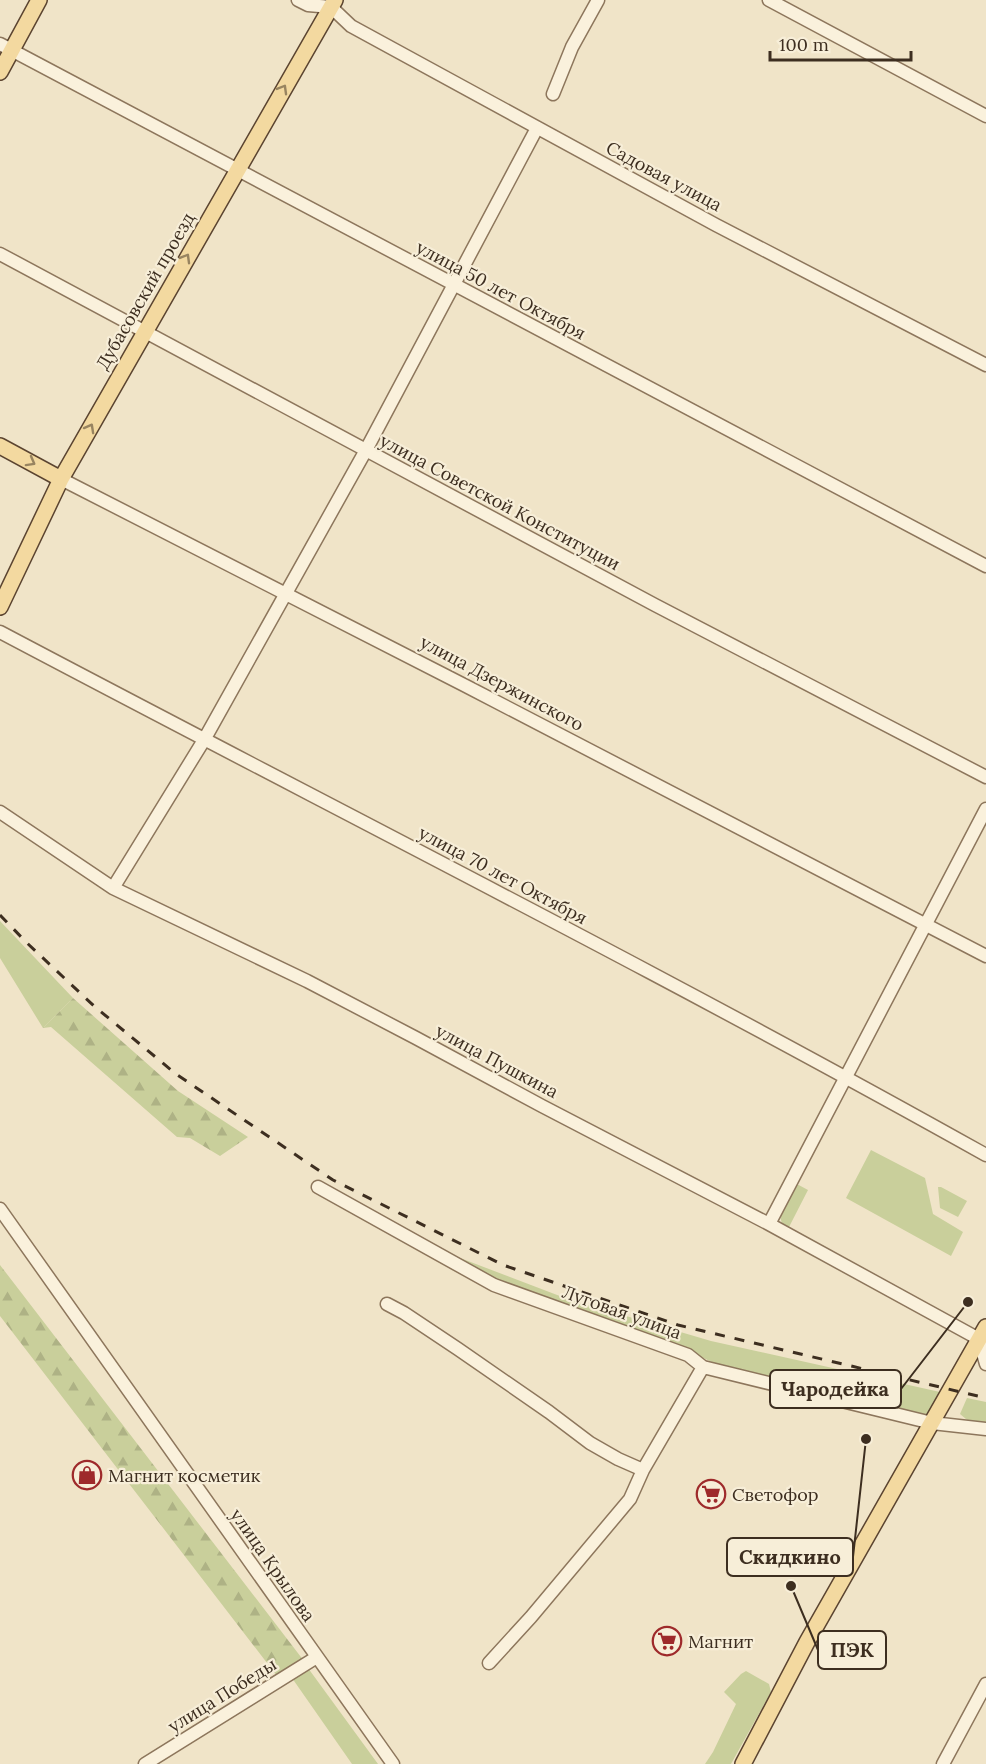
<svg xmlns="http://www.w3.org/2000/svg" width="986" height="1764" viewBox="0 0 986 1764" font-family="Lora,serif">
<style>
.green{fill:#c9cf9b}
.forest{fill:url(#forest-firs)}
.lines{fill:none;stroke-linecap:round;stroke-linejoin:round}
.minor-casing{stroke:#8d765c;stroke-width:15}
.major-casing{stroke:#5b4430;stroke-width:18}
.minor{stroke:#faf1dc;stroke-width:12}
.major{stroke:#f3d9a0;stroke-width:15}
.rail{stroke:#3d2e20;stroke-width:3;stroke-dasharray:10 10;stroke-linecap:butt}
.oneway{stroke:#988460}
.labels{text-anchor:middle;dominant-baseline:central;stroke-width:4.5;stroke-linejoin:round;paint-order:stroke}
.street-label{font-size:18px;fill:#3d2e20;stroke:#f7eed8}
.poi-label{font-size:18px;fill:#3d2e20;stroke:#f7eed8;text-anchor:start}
.leader{fill:none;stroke:#3d2e20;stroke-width:2}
.callout-dot{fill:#3d2e20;stroke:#f7eed8;stroke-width:2}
.callout{fill:#f7eed8;stroke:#3d2e20;stroke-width:2}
.callout-label{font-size:20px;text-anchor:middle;font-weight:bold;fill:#3d2e20}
</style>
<defs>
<pattern id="forest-firs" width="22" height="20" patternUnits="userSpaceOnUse" patternTransform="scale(1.5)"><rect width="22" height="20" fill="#c9cf9b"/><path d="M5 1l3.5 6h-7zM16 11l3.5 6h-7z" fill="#aeb285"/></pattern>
</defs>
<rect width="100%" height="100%" fill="#f0e4c8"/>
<!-- green -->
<path class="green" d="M 0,921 L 73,998 L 43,1028 L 0,958 Z
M 871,1150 L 925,1178 L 933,1214 L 963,1232 L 951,1256 L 846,1198 Z
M 795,1183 L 808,1190 L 789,1227 L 782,1224 L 780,1216 L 782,1209 Z
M 938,1187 L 941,1187 L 967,1201 L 958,1217 L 940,1208 Z
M 447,1253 L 565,1298 L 711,1341 L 940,1392 L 926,1418 L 718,1365 L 691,1352 L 496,1280 Z
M 967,1398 L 986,1402 L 986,1425 L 972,1424 L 960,1414 Z
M 308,1668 L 378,1764 L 352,1764 L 292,1678 Z
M 746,1671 L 769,1684 L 771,1692 L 731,1764 L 705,1764 L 713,1752 L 736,1704 L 724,1692 L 741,1674 Z"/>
<!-- forest -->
<path class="forest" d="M 73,998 L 178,1091 L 248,1137 L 220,1156 L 190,1138 L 177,1137 L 51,1027 L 43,1028 Z
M 0,1265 L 304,1661 L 277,1676 L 0,1316 Z"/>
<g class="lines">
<!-- minor casing -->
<g class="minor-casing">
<path id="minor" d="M 298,0 L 308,5 L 331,7 L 351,26 L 716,225 L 986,365
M 769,0 L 986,116
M 0,44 L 986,566
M 553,94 L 572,47 L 598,0
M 0,254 L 655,605 L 986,777
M 61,479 L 464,685 L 986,956
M 0,632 C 329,806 661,973 986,1155
M 0,812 L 113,888 L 307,981 L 416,1038 L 542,1106 L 769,1224 L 979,1339 L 986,1364
M 113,888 L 204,740 L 366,450 L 537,128
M 318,1187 L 494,1285 L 688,1355 L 703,1367 L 932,1423 L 986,1429
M 0,1209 L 393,1764
M 769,1224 L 986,809
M 387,1304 L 404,1313 L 458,1349 L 549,1412 L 590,1443 L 618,1459 L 643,1470
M 489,1663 L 531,1617 L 630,1499 L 643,1470 L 703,1367
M 145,1764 L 317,1657
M 943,1764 L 986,1684"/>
</g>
<!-- major casing -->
<g class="major-casing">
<path id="major" d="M 0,72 L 39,0
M 0,446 L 61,479
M 0,607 L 61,479 L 335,0
M 743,1764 L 807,1642 L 986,1327"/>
</g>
<!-- minor -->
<use href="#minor" class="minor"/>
<!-- major -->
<use href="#major" class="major"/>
<!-- rail -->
<path class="rail" d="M 0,915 L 27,943 L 94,1006 L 176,1074 L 333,1180 L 503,1265 L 678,1325 L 986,1398"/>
</g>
<!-- one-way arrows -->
<defs><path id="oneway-chevron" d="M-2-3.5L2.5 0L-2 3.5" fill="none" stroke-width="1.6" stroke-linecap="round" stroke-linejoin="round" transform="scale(1.5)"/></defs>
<g class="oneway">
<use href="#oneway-chevron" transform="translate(283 89) rotate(-60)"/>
<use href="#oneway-chevron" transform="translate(186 258) rotate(-60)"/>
<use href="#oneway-chevron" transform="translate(90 428) rotate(-61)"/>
<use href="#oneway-chevron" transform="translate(31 462) rotate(29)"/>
</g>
<!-- icons -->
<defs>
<g id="shop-ring" transform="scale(1.5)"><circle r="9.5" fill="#f7eed8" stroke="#9e2a2b" stroke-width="1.5"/><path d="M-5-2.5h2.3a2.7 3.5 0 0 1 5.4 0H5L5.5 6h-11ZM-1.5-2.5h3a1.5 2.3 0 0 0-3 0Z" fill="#9e2a2b"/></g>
<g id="supermarket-ring" transform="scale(1.5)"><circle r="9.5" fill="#f7eed8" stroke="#9e2a2b" stroke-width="1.5"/><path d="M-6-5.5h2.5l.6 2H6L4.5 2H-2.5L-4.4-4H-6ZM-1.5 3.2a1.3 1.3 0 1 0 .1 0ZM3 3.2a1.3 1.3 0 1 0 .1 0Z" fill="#9e2a2b"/></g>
</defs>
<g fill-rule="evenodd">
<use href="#shop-ring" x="87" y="1475"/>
<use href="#supermarket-ring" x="711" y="1494"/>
<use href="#supermarket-ring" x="667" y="1641"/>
</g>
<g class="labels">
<!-- street labels -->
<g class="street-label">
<text transform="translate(664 176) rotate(28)">Садовая улица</text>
<text transform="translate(501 290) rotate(28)">улица 50 лет Октября</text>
<text transform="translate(145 291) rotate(-60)">Дубасовский проезд</text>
<text transform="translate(500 502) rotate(28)">улица Советской Конституции</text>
<text transform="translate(502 683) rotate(28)">улица Дзержинского</text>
<text transform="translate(503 875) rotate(28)">улица 70 лет Октября</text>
<text transform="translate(497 1061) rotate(28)">улица Пушкина</text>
<text transform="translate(622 1312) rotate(20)">Луговая улица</text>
<text transform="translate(273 1565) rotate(55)">улица Крылова</text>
<text transform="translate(222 1695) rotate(-32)">улица Победы</text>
</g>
<!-- poi labels -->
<g class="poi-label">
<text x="108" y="1475">Магнит косметик</text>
<text x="732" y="1494">Светофор</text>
<text x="688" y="1641">Магнит</text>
</g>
</g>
<!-- callouts -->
<path class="leader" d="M968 1302L901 1389M866 1439L853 1557M791 1586L818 1650"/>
<g class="callout-dot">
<circle cx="968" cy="1302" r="6"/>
<circle cx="866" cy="1439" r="6"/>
<circle cx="791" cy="1586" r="6"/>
</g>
<g class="callout">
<rect x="770" y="1370" width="131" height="38" rx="6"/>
<rect x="727" y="1538" width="126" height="38" rx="6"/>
<rect x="818" y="1631" width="68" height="38" rx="6"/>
</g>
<g class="callout-label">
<text x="835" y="1396">Чародейка</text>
<text x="790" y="1564">Скидкино</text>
<text x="852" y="1657">ПЭК</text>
</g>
<!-- scale -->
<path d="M770 51v9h141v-9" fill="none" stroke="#3d2e20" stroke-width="3"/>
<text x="779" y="51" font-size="18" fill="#3d2e20" stroke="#f7eed8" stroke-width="4.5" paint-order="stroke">100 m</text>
</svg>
